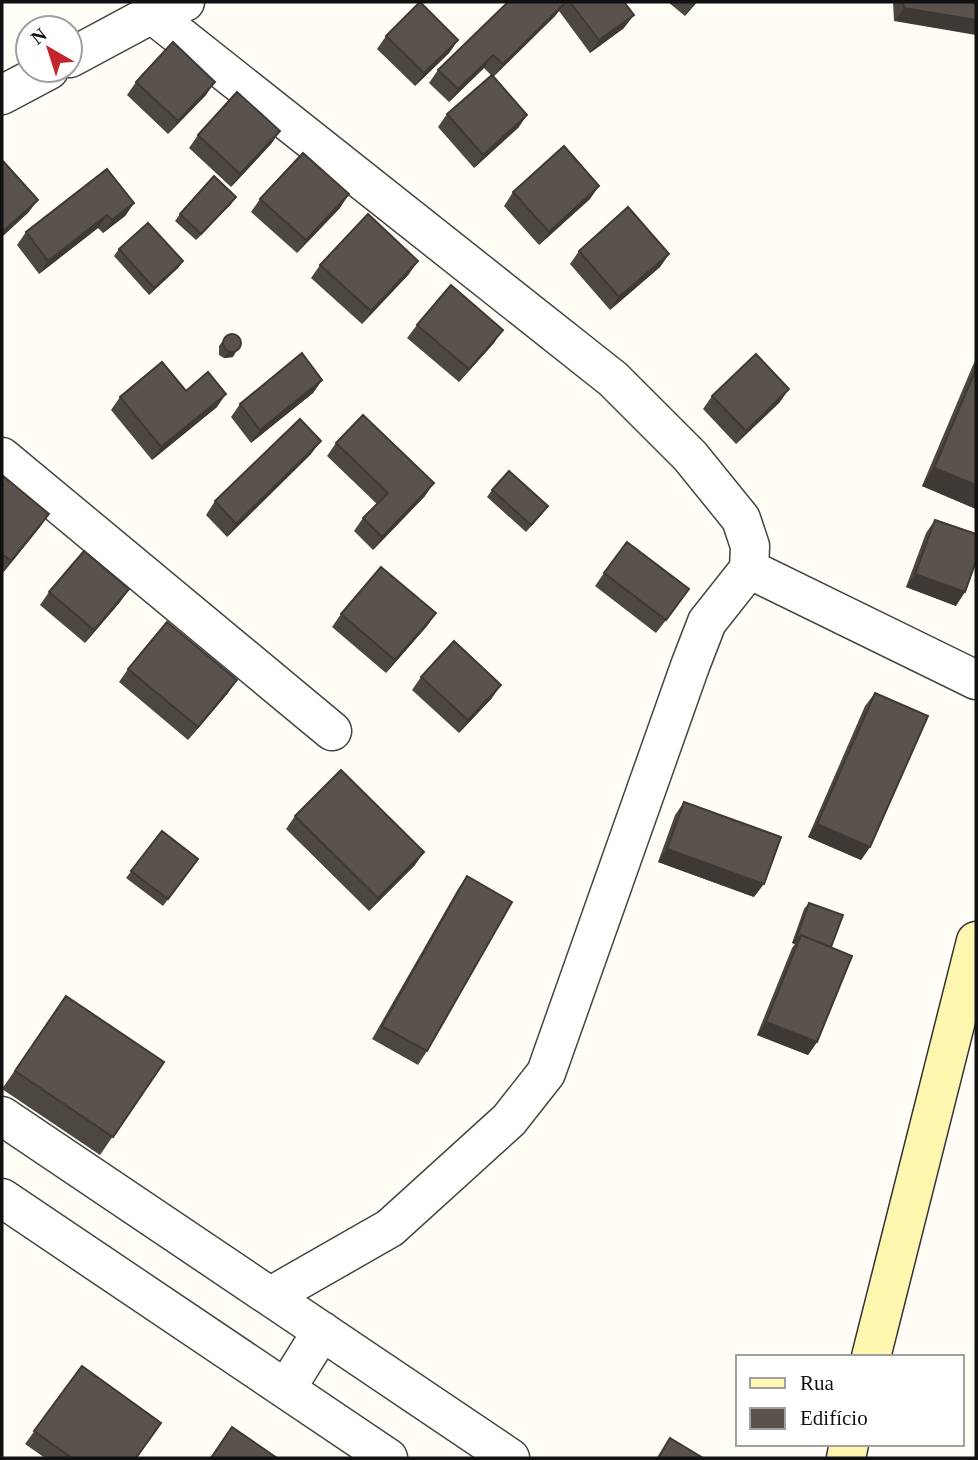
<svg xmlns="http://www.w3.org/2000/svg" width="978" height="1460" viewBox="0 0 978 1460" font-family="'Times New Roman',serif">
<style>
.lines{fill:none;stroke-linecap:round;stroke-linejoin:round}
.street-casing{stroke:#444;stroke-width:41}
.secondary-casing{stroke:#333;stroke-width:41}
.street{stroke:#fff;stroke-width:38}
.secondary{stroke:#fff6b0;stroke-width:38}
.wall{fill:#4d4742}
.shaded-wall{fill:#3f3936}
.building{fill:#5a524d;stroke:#3f3936;stroke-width:2}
</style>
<rect width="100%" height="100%" fill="#fffdf5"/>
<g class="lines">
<!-- street casing -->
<g class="street-casing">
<path id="street" d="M 152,14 L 613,379 L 690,456 L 741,519 L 750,546 L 749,569 L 707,622 L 690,666 L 546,1073 L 509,1120 L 390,1228 L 271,1296
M 70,58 L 152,14 L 185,2
M 2,95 L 49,70
M 2,457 L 332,731
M 749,569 L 976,680
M 2,1116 L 510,1458
M 2,1198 L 388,1458
M 286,1389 L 322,1331"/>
</g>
<!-- secondary casing -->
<g class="secondary-casing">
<path id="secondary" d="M 871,1357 L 976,941
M 846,1458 L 849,1444"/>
</g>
<!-- street -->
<use href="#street" class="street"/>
<!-- secondary -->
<use href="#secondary" class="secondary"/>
</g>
<!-- wall -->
<path class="wall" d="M 508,2 L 624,2 L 624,28 L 590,53 L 559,11 L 555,16 L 493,77 L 527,115 L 518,128 L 474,168 L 438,127 L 447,114 L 491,75 L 484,68 L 449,102 L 429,83 L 438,70 Z
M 668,2 L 697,2 L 685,16 Z
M 893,2 L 976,2 L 894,21 Z
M 386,36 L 458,40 L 449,53 L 415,86 L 377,49 Z
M 136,82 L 206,95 L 168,134 L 127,95 Z
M 280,131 L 271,144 L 231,187 L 189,148 L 198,135 Z
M 513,192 L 590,199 L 539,245 L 504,206 Z
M 236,197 L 231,204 L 196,240 L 175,221 L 180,214 Z
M 260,199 L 340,208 L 297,253 L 251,212 Z
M 134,203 L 125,216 L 103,233 L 98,228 L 39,274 L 17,245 L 26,232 Z
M 119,249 L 183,261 L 178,268 L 149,295 L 114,256 Z
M 579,251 L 669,254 L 660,267 L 610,310 L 570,264 Z
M 320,265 L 409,274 L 362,324 L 311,278 Z
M 417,325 L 494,343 L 459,382 L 407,338 Z
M 224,339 L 233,357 L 224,358 L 219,355 L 219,346 Z
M 976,360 L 976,509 L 922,486 L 973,365 Z
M 322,380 L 313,393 L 251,443 L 231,417 L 240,404 Z
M 186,391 L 217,407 L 152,460 L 111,410 L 120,397 Z
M 712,396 L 780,402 L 736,444 L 703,409 Z
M 336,443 L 425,496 L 373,550 L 354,531 L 363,518 L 377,504 L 327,456 Z
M 311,454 L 227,537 L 206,515 L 215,501 Z
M 2,475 L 40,527 L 2,574 Z
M 492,490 L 543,513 L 526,532 L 487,497 Z
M 935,520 L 956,606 L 906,587 L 926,533 Z
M 604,573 L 680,602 L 656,633 L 595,586 Z
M 129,589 L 120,602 L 85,643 L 40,605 L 49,592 Z
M 436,613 L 427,626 L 386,673 L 332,627 L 341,614 Z
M 128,669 L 228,693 L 188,740 L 119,682 Z
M 421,677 L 492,698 L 459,733 L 412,690 Z
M 875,693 L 870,847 L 861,860 L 808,837 L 865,706 Z
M 684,802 L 754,897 L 658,862 L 675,815 Z
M 295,816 L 415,865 L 369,911 L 286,829 Z
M 162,831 L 198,859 L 163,906 L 126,878 Z
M 467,876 L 427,1051 L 418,1065 L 372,1039 L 458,889 Z
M 809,903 L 831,947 L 817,1042 L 808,1055 L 757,1035 L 792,948 L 795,944 L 792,943 L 804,909 Z
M 66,996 L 164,1062 L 100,1155 L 2,1089 Z
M 82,1366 L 136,1458 L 45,1458 L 25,1444 Z"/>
<!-- shaded-wall -->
<path class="shaded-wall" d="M 695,2 L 697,2 L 685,16 L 694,3 Z
M 565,3 L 555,16 L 493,77 L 503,64 Z
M 904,8 L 976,20 L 976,35 L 894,21 Z
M 634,15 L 624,28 L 590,53 L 599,40 Z
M 458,40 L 449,53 L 415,86 L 424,73 Z
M 493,55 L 484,68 L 449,102 L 458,89 Z
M 215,82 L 206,95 L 168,134 L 178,121 Z
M 527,115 L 518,128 L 474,168 L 483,155 Z
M 280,131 L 271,144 L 231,187 L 240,174 Z
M 599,186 L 590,199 L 539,245 L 549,232 Z
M 349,194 L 340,208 L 297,253 L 306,240 Z
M 236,197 L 231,204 L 196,240 L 201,234 Z
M 38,200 L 28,213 L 2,237 L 2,232 Z
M 134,203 L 125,216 L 103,233 L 112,220 Z
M 107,215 L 98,228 L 39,274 L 48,261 Z
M 669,254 L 660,267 L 610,310 L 619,297 Z
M 183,261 L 178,268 L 149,295 L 154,288 Z
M 418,261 L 409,274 L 362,324 L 371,311 Z
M 503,330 L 494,343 L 459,382 L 469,369 Z
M 237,350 L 233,357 L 224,358 L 229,351 Z
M 322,380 L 313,393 L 251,443 L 260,430 Z
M 789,389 L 780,402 L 736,444 L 746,431 Z
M 226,394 L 217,407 L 152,460 L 161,447 Z
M 321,441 L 311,454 L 227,537 L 236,524 Z
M 934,468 L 976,485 L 976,509 L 922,486 Z
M 434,483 L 425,496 L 373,550 L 382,537 Z
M 49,514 L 40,527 L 2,574 L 11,561 Z
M 915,574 L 965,592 L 956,606 L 906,587 Z
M 129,589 L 120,602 L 85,643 L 94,630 Z
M 436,613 L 427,626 L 386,673 L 395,660 Z
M 237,680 L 228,693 L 188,740 L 198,727 Z
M 501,685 L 492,698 L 459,733 L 468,720 Z
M 817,824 L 870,847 L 861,860 L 808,837 Z
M 667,849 L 764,884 L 754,897 L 658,862 Z
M 424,852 L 415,865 L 369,911 L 378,898 Z
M 797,936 L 800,937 L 795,944 L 792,943 Z
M 766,1022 L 817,1042 L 808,1055 L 757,1035 Z"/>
<!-- building -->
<path class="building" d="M 420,2 L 458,40 L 424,73 L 386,36 Z
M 508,2 L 564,2 L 565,3 L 503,64 L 493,55 L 458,89 L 438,70 Z
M 570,2 L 624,2 L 634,15 L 599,40 Z
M 903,2 L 976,2 L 976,20 L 904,8 Z
M 173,42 L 215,82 L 178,121 L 136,82 Z
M 492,75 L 527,115 L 483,155 L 447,114 Z
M 237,92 L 280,131 L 240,174 L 198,135 Z
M 564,146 L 599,186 L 549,232 L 513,192 Z
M 303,153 L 349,194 L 306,240 L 260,199 Z
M 2,160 L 38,200 L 2,232 Z
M 107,169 L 134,203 L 112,220 L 107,215 L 48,261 L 26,232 Z
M 214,176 L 236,197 L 201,234 L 180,214 Z
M 628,207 L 669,254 L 619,297 L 579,251 Z
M 368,214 L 418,261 L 371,311 L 320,265 Z
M 148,223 L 183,261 L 154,288 L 119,249 Z
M 451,285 L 503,330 L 469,369 L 417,325 Z
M223 343a9 9 0 1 1 18 0a9 9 0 1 1-18 0Z
M 302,353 L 322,380 L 260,430 L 240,404 Z
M 756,354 L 789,389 L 746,431 L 712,396 Z
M 162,362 L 186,391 L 208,372 L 226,394 L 161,447 L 120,397 Z
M 976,369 L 976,485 L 934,468 Z
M 363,415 L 434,483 L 382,537 L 363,518 L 388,493 L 336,443 Z
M 300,419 L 321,441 L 236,524 L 215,501 Z
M 509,471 L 548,506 L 531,525 L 492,490 Z
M 2,475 L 49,514 L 11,561 L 2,554 Z
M 935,520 L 976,534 L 976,561 L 965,592 L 915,574 Z
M 627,542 L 689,589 L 666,620 L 604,573 Z
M 84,551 L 129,589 L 94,630 L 49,592 Z
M 381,567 L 436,613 L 395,660 L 341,614 Z
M 167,622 L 237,680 L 198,727 L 128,669 Z
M 454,641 L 501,685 L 468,720 L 421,677 Z
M 875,693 L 928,716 L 870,847 L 817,824 Z
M 341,770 L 424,852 L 378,898 L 295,816 Z
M 684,802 L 781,837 L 764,884 L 667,849 Z
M 162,831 L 198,859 L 168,899 L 131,871 Z
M 467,876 L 512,902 L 427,1051 L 382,1026 Z
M 809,903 L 843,915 L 831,947 L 801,935 L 800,938 L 797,936 Z
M 801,935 L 852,956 L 817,1042 L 766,1022 Z
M 66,996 L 164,1062 L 113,1137 L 15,1071 Z
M 82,1366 L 161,1423 L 136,1458 L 72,1458 L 34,1431 Z
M 232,1427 L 277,1458 L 211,1458 Z
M 670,1438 L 703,1458 L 658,1458 Z"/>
<!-- border -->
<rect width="978" height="1460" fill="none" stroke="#111111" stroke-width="7"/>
<!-- legend -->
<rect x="736" y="1355" width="228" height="91" fill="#ffffff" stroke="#a0a0a0" stroke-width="2"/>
<rect x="750" y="1378" width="35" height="10" fill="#fff6b0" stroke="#a0a0a0" stroke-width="2"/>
<text x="800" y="1390" font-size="21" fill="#111111">Rua</text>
<rect x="750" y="1408" width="35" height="21" fill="#5a524d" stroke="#a0a0a0" stroke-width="2"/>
<text x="800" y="1425" font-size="21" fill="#111111">Edifício</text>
<!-- north arrow -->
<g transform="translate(49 49) rotate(321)"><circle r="33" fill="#ffffff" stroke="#a0a0a0" stroke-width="2"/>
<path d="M0-5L12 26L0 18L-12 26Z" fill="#c4262e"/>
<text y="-10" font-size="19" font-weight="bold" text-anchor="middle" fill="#111111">N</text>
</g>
</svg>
